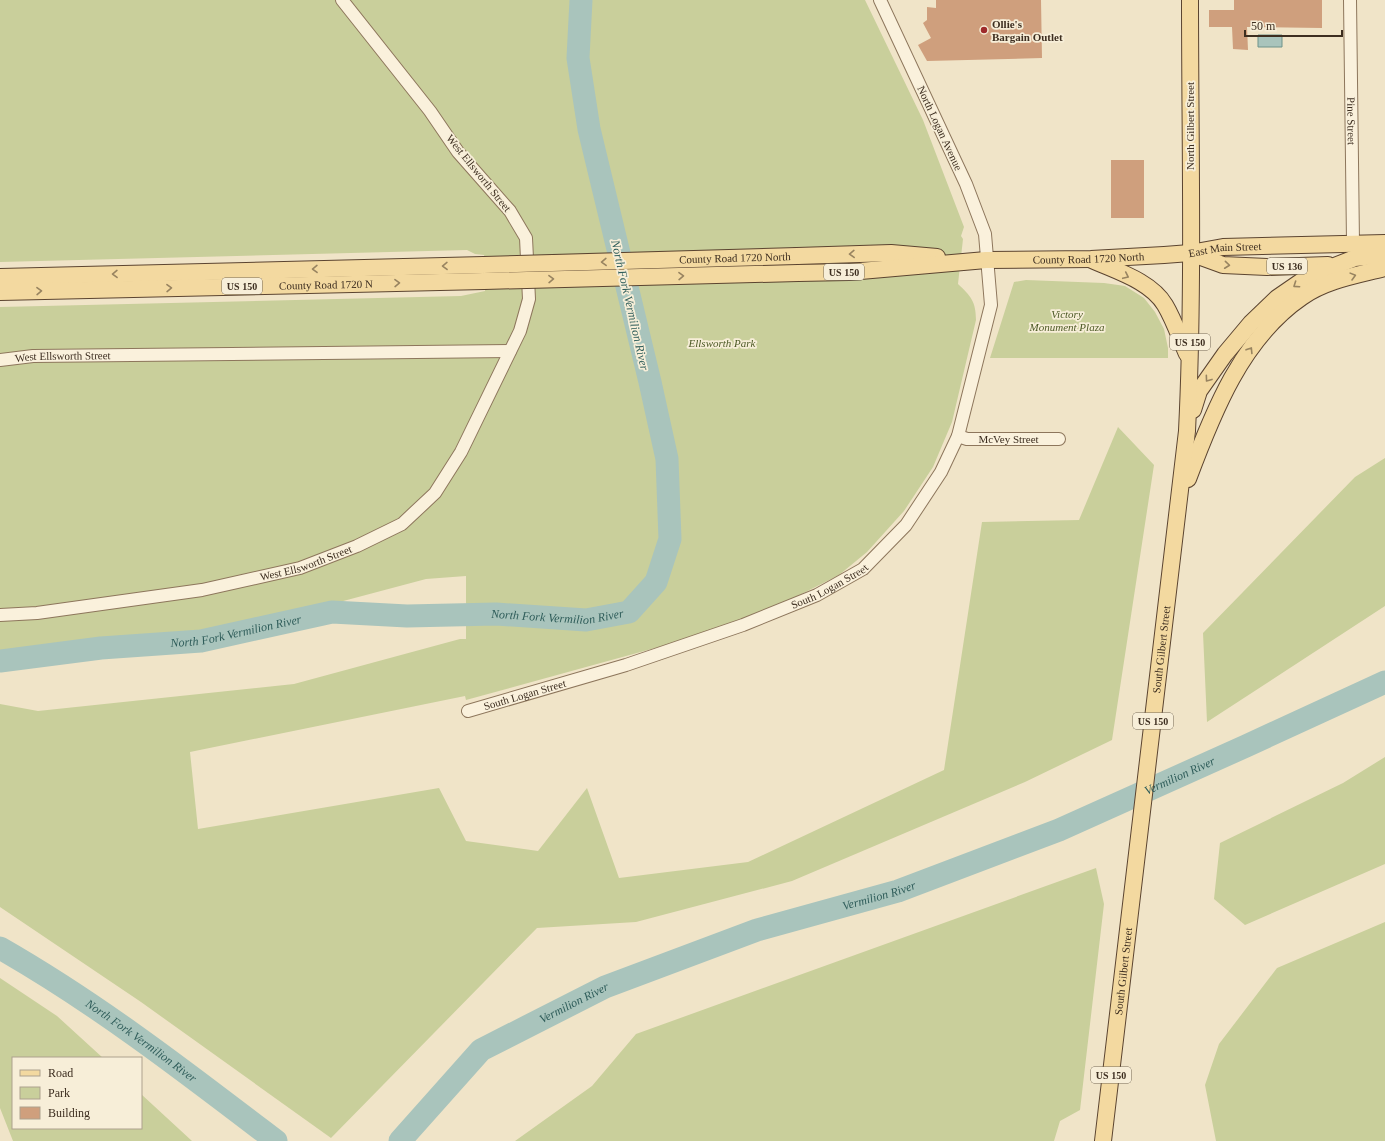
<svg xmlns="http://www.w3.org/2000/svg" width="1385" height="1141" viewBox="0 0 1385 1141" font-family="Georgia,serif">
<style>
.green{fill:#c9cf9b}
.water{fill:#a9c4bc;stroke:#6f938a}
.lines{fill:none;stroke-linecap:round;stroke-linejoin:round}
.river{stroke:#a9c4bc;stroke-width:23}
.building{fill:#cf9f7d}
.minor-casing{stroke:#8d765c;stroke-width:14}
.major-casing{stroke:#5b4430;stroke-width:18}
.minor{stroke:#faf1dc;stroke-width:12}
.major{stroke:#f3d9a0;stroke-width:16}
.major-bridge-casing{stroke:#5b4430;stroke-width:18;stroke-linecap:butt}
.major-bridge{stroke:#f3d9a0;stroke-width:16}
.oneway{stroke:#988460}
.poi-dot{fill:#9e2a2b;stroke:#f7eed8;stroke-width:1.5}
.labels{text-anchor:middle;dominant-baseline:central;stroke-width:3.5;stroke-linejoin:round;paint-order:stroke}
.shield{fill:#f7eed8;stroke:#756857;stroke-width:1}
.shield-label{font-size:10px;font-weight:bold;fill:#3d2e20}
.poi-label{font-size:11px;font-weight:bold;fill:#3d2e20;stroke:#f7eed8;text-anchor:start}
.street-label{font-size:11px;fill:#3d2e20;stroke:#f7eed8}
.park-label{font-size:11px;font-style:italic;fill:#4d5a26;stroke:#f7eed8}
.water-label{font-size:12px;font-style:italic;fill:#2f5d5a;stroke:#f7eed8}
</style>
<rect width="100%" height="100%" fill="#f0e4c8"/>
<!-- green -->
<path class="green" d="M 0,0 L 865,0 L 923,120 L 964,227 L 961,236 L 963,239 L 958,284 C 971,296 976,302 976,320 L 952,422 L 933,467 L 904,511 L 867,552 L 839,575 L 768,611 L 666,645 L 466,700 L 465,696 L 190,752 L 198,829 L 439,788 L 466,841 L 538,851 L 587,788 L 619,878 L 748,862 L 944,770 L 982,522 L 1079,520 L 1118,427 L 1154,465 L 1112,740 L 1025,782 L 792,881 L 636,922 L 537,928 L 331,1138 L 141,1002 L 0,907 L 0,704 L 38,711 L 294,684 L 460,639 L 466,639 L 466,576 L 426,579 L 332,604 L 208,630 L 45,645 L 0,654 L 0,307 L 461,296 L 485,291 L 484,255 L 475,254 L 467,250 L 0,262 Z
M 1026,280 L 1104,283 L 1125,286 L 1144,298 L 1155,312 L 1164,329 L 1168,348 L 1168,358 L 990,358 L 1014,282 Z
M 1385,458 L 1385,606 L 1207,722 L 1203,633 L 1355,477 Z
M 1385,757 L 1385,864 L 1245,925 L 1214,899 L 1220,843 L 1343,783 Z
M 1096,868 L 1104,904 L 1080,1110 L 1060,1121 L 1054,1141 L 515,1141 L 592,1086 L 636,1034 Z
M 1385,922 L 1385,1141 L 1216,1141 L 1205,1085 L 1219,1044 L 1277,968 Z
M 0,978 L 57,1016 L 103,1058 L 13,1058 L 13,1128 L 141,1128 L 141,1094 L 192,1141 L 13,1141 L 0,1108 Z"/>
<!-- water -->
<path class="water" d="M 1258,35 L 1282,35 L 1282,47 L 1258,47 Z"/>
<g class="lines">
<!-- river -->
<g class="river">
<path id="s1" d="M 0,661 L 101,648 L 201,641 L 332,612 L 407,616 L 496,614 L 586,620 L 629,612 L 656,582 L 670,539 L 667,459 L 650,382 L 589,129 L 578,58 L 581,0"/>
<path id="s2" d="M 0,948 C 98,1004 187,1073 276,1141"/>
<path id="s3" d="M 400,1141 L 481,1050 L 605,987 L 757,930 L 898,891 L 1059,830 L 1246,746 L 1385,682"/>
</g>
</g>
<!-- building -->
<path class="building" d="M 936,0 L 1041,0 L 1042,58 L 927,61 L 918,45 L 931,38 L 923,23 L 927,20 L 927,7 L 936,8 Z
M 1234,0 L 1322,0 L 1322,28 L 1247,27 L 1248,50 L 1233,49 L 1232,27 L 1209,27 L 1209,10 L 1234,10 Z
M 1111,160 L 1144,160 L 1144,218 L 1111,218 Z"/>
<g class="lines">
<!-- minor casing -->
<g class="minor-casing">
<g id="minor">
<path id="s4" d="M 1350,0 L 1353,242"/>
<path id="s5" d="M 0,360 L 33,356 L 510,351"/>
<path id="s6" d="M 958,436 L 967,439 L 1059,439"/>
<path id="s7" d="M 0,615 L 37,613 L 202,590 L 300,568 L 357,546 L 402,524 L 435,493 L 461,452 L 520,331 L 529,299 L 526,238 L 510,211 L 458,152 L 430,111 L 342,0"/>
<path id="s8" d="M 468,711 L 626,665 L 743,625 L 817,595 L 863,569 L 906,525 L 941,472 L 958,436 L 991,305 L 985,234 L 966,184 L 880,0"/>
</g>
</g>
<!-- major casing -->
<g class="major-casing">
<g id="major">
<path d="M 1190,253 L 1223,265 L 1267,267 L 1328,265"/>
<path d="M 797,256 L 891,253 L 937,257"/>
<path d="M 1092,260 C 1116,271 1151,281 1165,305 C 1174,320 1180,338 1187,354"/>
<path id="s9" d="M 798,273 L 849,272 L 986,260 L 1091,259 L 1164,255 L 1190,253 L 1223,247 L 1385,243"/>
<path d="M 0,277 L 484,265"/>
<path id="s10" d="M 0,292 L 484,281"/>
<path d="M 1193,410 L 1199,391 L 1225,354 L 1251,323 L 1277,298 L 1309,276 L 1355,258 L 1385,255"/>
<path d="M 1188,479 C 1213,412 1242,338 1302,297 C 1326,280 1358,275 1385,268"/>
<path id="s11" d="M 1103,1141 L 1187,431 C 1194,288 1190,144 1190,0"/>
</g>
</g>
<!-- minor -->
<use href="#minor" class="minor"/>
<!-- major -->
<use href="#major" class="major"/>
<!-- major-bridge casing -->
<g class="major-bridge-casing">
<g id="major-bridge">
<path id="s12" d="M 484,265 L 797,256"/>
<path d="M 484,281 L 798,273"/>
</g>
</g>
<!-- major-bridge -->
<use href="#major-bridge" class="major-bridge"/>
</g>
<!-- one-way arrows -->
<defs><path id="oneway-chevron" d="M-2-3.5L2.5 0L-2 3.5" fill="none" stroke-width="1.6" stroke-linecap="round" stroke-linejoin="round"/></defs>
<g class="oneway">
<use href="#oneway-chevron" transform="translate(852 254) rotate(178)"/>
<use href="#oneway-chevron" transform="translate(604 262) rotate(178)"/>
<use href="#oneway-chevron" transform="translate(1227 265) rotate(6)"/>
<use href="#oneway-chevron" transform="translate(445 266) rotate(179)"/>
<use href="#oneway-chevron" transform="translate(315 269) rotate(179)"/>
<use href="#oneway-chevron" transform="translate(115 274) rotate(179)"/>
<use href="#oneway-chevron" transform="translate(681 276) rotate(-1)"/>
<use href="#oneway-chevron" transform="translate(1126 276) rotate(25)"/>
<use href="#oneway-chevron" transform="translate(1353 276) rotate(-15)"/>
<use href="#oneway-chevron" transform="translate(551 279) rotate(-1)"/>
<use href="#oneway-chevron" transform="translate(397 283) rotate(-1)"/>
<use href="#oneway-chevron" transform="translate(1296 285) rotate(146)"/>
<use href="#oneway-chevron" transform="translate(169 288) rotate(-1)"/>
<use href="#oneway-chevron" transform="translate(39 291) rotate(-1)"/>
<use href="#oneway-chevron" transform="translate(1250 350) rotate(-58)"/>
<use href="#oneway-chevron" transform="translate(1208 379) rotate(126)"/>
</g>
<!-- markers -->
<circle class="poi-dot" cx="984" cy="30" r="4"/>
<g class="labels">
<!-- shield labels -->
<g class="shield">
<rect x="1267" y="258" width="40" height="16" rx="3"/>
<rect x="824" y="264" width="40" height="16" rx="3"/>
<rect x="222" y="278" width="40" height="16" rx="3"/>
<rect x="1170" y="334" width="40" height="16" rx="3"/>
<rect x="1133" y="713" width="40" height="16" rx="3"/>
<rect x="1091" y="1067" width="40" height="16" rx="3"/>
</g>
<g class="shield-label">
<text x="1287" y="266">US 136</text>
<text x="844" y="272">US 150</text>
<text x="242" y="286">US 150</text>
<text x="1190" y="342">US 150</text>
<text x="1153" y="721">US 150</text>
<text x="1111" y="1075">US 150</text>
</g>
<!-- poi labels -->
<g class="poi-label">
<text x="992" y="24">Ollie's<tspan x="992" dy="13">Bargain Outlet</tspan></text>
</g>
<!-- street labels -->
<g class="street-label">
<text stroke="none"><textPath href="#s4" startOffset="121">Pine Street</textPath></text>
<text transform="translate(1190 126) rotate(-90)">North Gilbert Street</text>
<text transform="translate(940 128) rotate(65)">North Logan Avenue</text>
<text transform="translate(479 173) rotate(51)">West Ellsworth Street</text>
<text stroke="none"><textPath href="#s9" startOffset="428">East Main Street</textPath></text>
<text stroke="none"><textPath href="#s12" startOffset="251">County Road 1720 North</textPath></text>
<text stroke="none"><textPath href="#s9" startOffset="291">County Road 1720 North</textPath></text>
<text stroke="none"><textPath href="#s10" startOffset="326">County Road 1720 N</textPath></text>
<text stroke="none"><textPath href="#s5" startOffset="63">West Ellsworth Street</textPath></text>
<text stroke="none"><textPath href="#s6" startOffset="51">McVey Street</textPath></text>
<text stroke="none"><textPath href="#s7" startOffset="311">West Ellsworth Street</textPath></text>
<text stroke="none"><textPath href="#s8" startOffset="383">South Logan Street</textPath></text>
<text stroke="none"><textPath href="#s11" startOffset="495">South Gilbert Street</textPath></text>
<text stroke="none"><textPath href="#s8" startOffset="59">South Logan Street</textPath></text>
<text stroke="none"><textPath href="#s11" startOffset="171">South Gilbert Street</textPath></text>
</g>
<!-- park labels -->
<g class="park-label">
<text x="1067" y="314">Victory<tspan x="1067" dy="13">Monument Plaza</tspan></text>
<text x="722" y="343">Ellsworth Park</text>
</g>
<!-- water labels -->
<g class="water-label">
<text transform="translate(630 305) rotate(77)">North Fork Vermilion River</text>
<text stroke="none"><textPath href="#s1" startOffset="562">North Fork Vermilion River</textPath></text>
<text stroke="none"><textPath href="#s1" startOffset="238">North Fork Vermilion River</textPath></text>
<text stroke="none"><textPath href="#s3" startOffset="874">Vermilion River</textPath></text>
<text stroke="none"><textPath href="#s3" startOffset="550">Vermilion River</textPath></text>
<text stroke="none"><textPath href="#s3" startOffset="226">Vermilion River</textPath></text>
<text stroke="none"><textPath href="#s2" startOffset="169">North Fork Vermilion River</textPath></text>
</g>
</g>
<!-- legend -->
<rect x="12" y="1057" width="130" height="72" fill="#f7eed8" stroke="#ada18e"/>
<rect x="20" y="1070" width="20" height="6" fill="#f3d9a0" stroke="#ada18e"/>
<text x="48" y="1077" font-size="12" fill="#3d2e20">Road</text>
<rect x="20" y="1087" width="20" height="12" fill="#c9cf9b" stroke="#ada18e"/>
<text x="48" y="1097" font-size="12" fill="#3d2e20">Park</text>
<rect x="20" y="1107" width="20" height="12" fill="#cf9f7d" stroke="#ada18e"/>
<text x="48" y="1117" font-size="12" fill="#3d2e20">Building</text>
<!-- scale -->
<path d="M1245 30v6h97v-6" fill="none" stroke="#3d2e20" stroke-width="2"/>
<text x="1251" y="30" font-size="12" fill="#3d2e20" stroke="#f7eed8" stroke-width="3" paint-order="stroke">50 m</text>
</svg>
